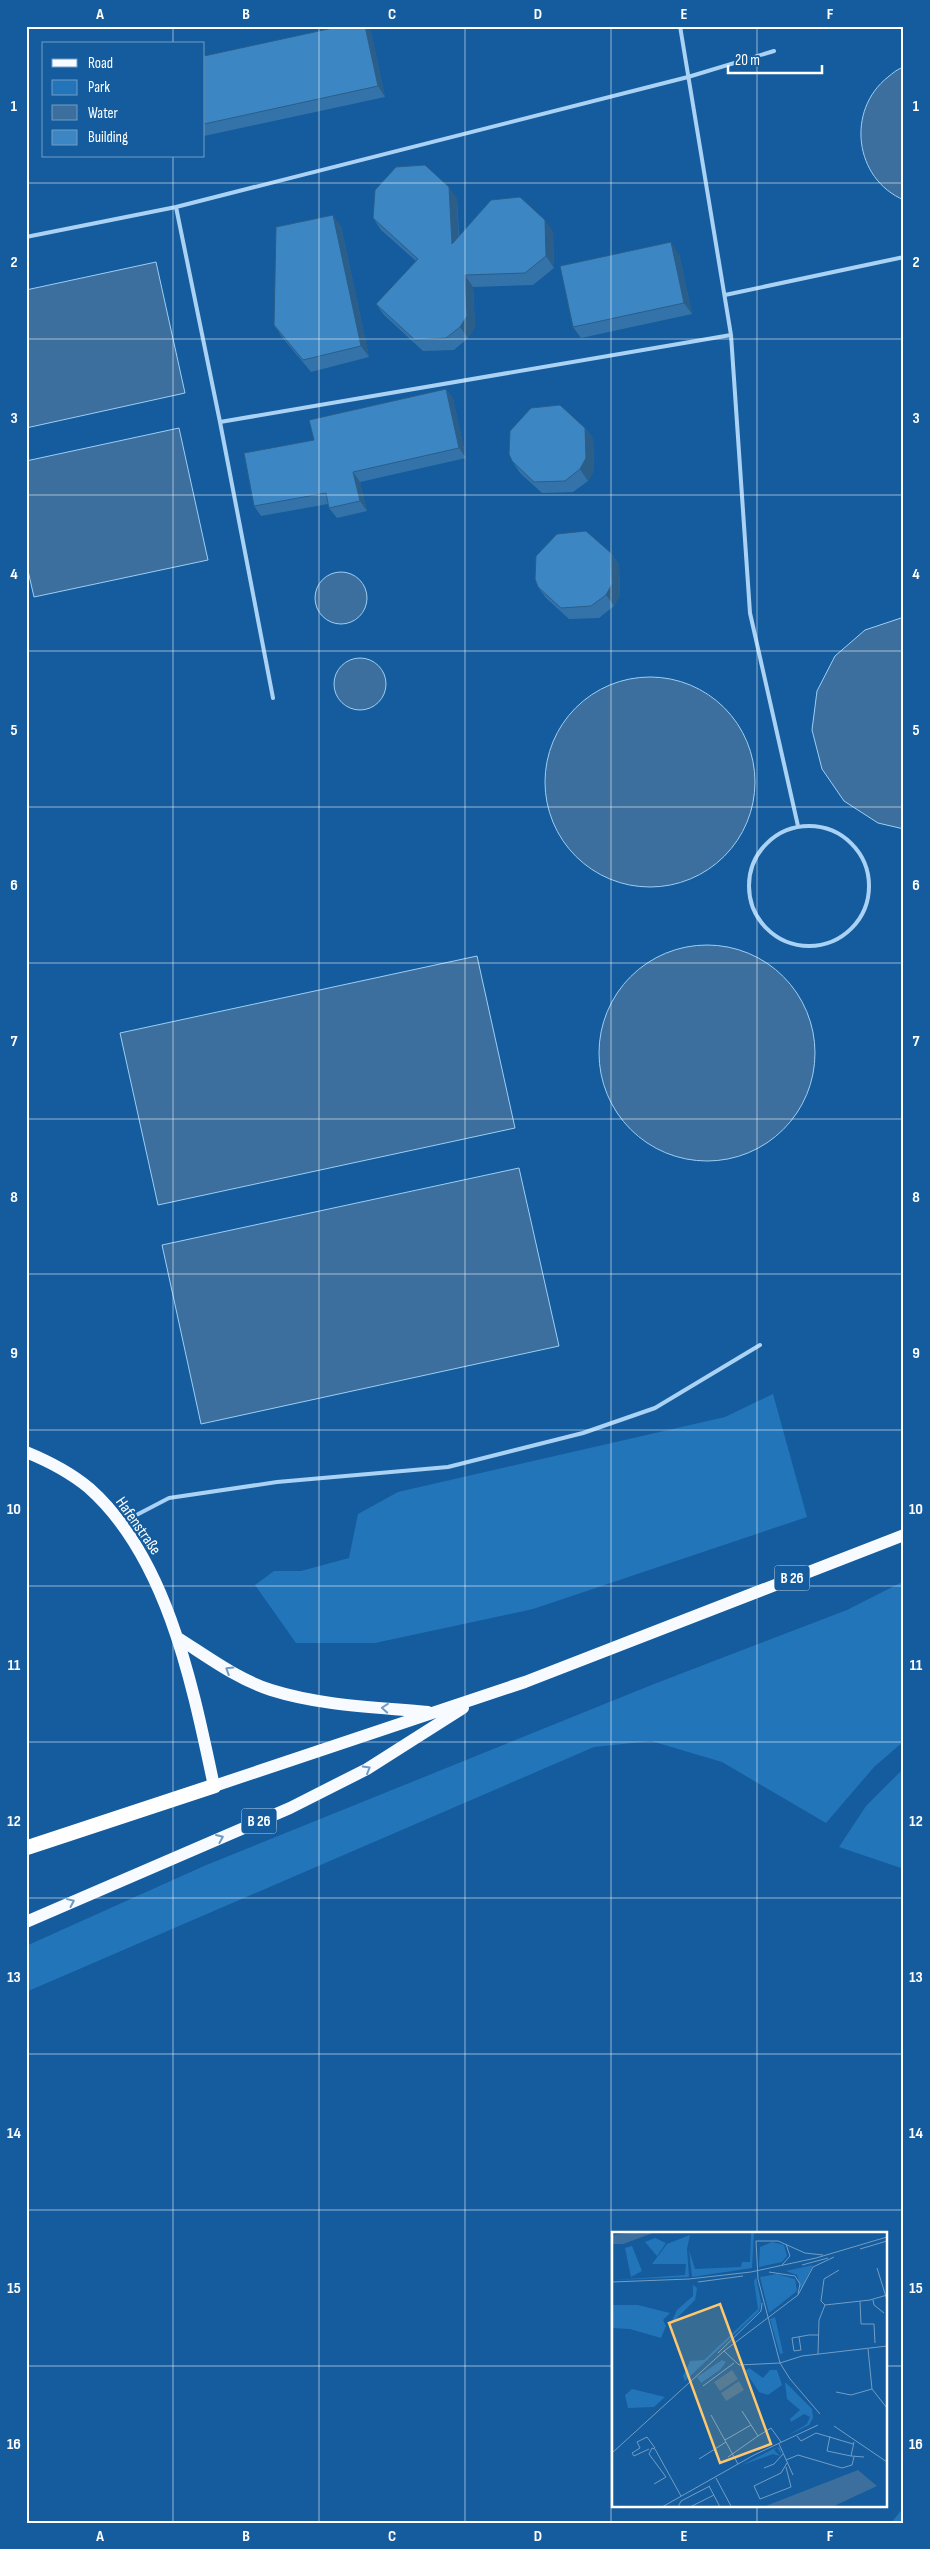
<svg xmlns="http://www.w3.org/2000/svg" width="930" height="2549" viewBox="0 0 930 2549" font-family="'Sofia Sans Condensed',sans-serif">
<style>
.green{fill:#2375ba}
.water{fill:#3c6f9d;stroke:#9ccef6}
.lines{fill:none;stroke-linecap:round;stroke-linejoin:round}
.service{stroke:#aad2f4;stroke-width:4}
.primary{stroke:#f7fbff;stroke-width:12}
.motorway{stroke:#fff;stroke-width:15}
.wall{fill:#3473a9}
.shaded-wall{fill:#2b5e89}
.building{fill:#3d86c4;stroke:#2b5e89}
.oneway{stroke:#6f9cc4}
.grid{fill:none;stroke:#fff;stroke-width:1;stroke-opacity:0.55}
.labels{text-anchor:middle;dominant-baseline:central;stroke-width:4.5;stroke-linejoin:round;paint-order:stroke}
.shield{fill:#145c9d;stroke:#b8cee2;stroke-width:1}
.shield-label{font-size:15px;font-weight:bold;fill:#fff}
.street-label{font-size:16px;fill:#fff;stroke:#145c9d}
.inset-road{fill:none;stroke:#729dc4;stroke-width:1}
.view{fill:#ffc76d;fill-opacity:0.15;stroke:#ffc76d;stroke-width:2.5}
.inset-edge{fill:none;stroke:#fff;stroke-width:2.5}
.neatline{fill:none;stroke:#fff;stroke-width:2}
.grid-label{font-size:16px;text-anchor:middle;font-weight:bold;fill:#fff}
</style>
<rect width="100%" height="100%" fill="#145c9d"/>
<!-- green -->
<path class="green" d="M 773,1394 L 807,1517 L 533,1609 L 375,1643 L 296,1643 L 255,1585 L 274,1571 L 301,1571 L 349,1558 L 358,1514 L 398,1492 L 725,1417 Z
M 904,1581 L 904,1741 L 874,1767 L 826,1823 L 722,1762 L 651,1741 L 594,1747 L 26,1992 L 26,1946 L 204,1866 L 654,1684 L 847,1610 Z
M 904,1768 L 904,1869 L 839,1847 L 866,1806 Z
M 904,2507 L 904,2523 L 891,2523 Z"/>
<!-- water -->
<path class="water" d="M 904,67 L 904,200 C 854,179 846,110 888,77 C 893,73 897,69 904,67 Z
M 156,262 L 185,393 L 26,428 L 26,290 Z
M 179,428 L 208,560 L 34,597 L 26,562 L 26,461 Z
M315 598a26 26 0 1 1 52 0a26 26 0 1 1-52 0Z
M 904,617 L 904,829 L 878,823 L 844,801 L 822,769 L 812,730 L 817,691 L 835,656 L 865,630 Z
M334 684a26 26 0 1 1 52 0a26 26 0 1 1-52 0Z
M545 782a105 105 0 1 1 210 0a105 105 0 1 1-210 0Z
M599 1053a108 108 0 1 1 216 0a108 108 0 1 1-216 0Z
M 477,956 L 515,1128 L 158,1205 L 120,1033 Z
M 519,1168 L 559,1346 L 201,1424 L 162,1245 Z"/>
<g class="lines">
<!-- service -->
<path class="service" d="M 680,26 L 731,335 L 750,613 L 798,826
M 26,237 L 176,207
M 725,295 L 904,257
M 220,422 L 176,207 L 688,77 L 774,51
M 273,698 L 220,422 L 731,335
M749 886a60 60 0 1 1 120 0a60 60 0 1 1-120 0Z
M 123,1522 L 169,1498 L 277,1482 L 448,1467 L 583,1433 L 655,1408 L 760,1345"/>
<!-- primary -->
<path class="primary" d="M 26,1452 C 48,1461 71,1473 89,1488 C 168,1558 193,1688 214,1786 L 525,1682 L 904,1535
M 178,1638 C 208,1657 237,1679 271,1690 C 322,1706 375,1707 428,1712
M 26,1922 L 290,1808 L 367,1769 L 463,1708"/>
<!-- motorway -->
<path class="motorway" d="M 26,1848 L 214,1786"/>
</g>
<!-- wall -->
<path class="wall" d="M 371,32 L 385,97 L 204,136 L 204,56 Z
M 457,198 L 459,236 L 553,231 L 554,268 L 533,285 L 473,287 L 475,327 L 468,338 L 454,350 L 423,351 L 384,315 L 376,304 L 416,261 L 381,230 L 373,218 Z
M 341,226 L 369,357 L 311,372 L 282,337 L 274,325 Z
M 679,254 L 692,314 L 581,338 L 573,327 Z
M 446,389 L 453,399 L 466,458 L 360,482 L 367,511 L 337,518 L 329,508 L 328,504 L 261,516 L 254,506 L 314,440 Z
M 585,428 L 593,439 L 594,470 L 588,481 L 573,492 L 542,493 L 520,473 L 512,461 Z
M 611,553 L 619,565 L 620,595 L 614,606 L 599,618 L 569,619 L 546,598 L 538,587 Z"/>
<!-- shaded-wall -->
<path class="shaded-wall" d="M 365,26 L 367,26 L 371,32 L 385,97 L 378,86 Z
M 449,187 L 457,198 L 459,255 L 452,244 Z
M 333,215 L 341,226 L 369,357 L 361,346 Z
M 545,220 L 553,231 L 554,268 L 546,256 Z
M 671,242 L 679,254 L 692,314 L 684,303 Z
M 465,275 L 473,287 L 475,327 L 468,338 L 460,327 Z
M 446,389 L 453,399 L 466,458 L 459,448 Z
M 585,428 L 593,439 L 594,470 L 588,481 L 580,469 Z
M 353,472 L 360,482 L 367,511 L 360,501 Z
M 611,553 L 619,565 L 620,595 L 614,606 L 606,595 Z"/>
<!-- building -->
<path class="building" d="M 342,26 L 365,26 L 378,86 L 204,124 L 204,56 Z
M 425,165 L 449,187 L 452,244 L 491,200 L 520,197 L 545,220 L 546,256 L 525,273 L 465,275 L 467,316 L 460,327 L 446,338 L 415,340 L 376,304 L 418,259 L 373,218 L 375,190 L 396,167 Z
M 333,215 L 361,346 L 303,360 L 274,325 L 276,227 Z
M 671,242 L 684,303 L 573,327 L 560,266 Z
M 446,389 L 459,448 L 353,472 L 360,501 L 329,508 L 326,493 L 254,506 L 244,453 L 314,440 L 309,420 Z
M 560,405 L 585,428 L 586,458 L 580,469 L 565,481 L 534,482 L 512,461 L 509,454 L 510,431 L 531,408 Z
M 586,531 L 611,553 L 612,584 L 606,595 L 591,606 L 561,608 L 538,587 L 535,579 L 536,556 L 557,534 Z"/>
<!-- one-way arrows -->
<defs><path id="oneway-chevron" d="M-2-3.5L2.5 0L-2 3.5" fill="none" stroke-width="1.6" stroke-linecap="round" stroke-linejoin="round" transform="scale(1.25)"/></defs>
<g class="oneway">
<use href="#oneway-chevron" transform="translate(229 1670) rotate(-148)"/>
<use href="#oneway-chevron" transform="translate(385 1708) rotate(-175)"/>
<use href="#oneway-chevron" transform="translate(367 1769) rotate(-30)"/>
<use href="#oneway-chevron" transform="translate(220 1838) rotate(-23)"/>
<use href="#oneway-chevron" transform="translate(71 1902) rotate(-24)"/>
</g>
<!-- grid -->
<path class="grid" d="M 173,26 L 173,44M 319,26 L 319,2523M 465,26 L 465,2523M 611,26 L 611,2523M 757,26 L 757,2233M 173,156 L 173,2523M 26,183 L 904,183M 26,339 L 904,339M 26,495 L 904,495M 26,651 L 904,651M 26,807 L 904,807M 26,963 L 904,963M 26,1119 L 904,1119M 26,1274 L 904,1274M 26,1430 L 904,1430M 26,1586 L 904,1586M 26,1742 L 904,1742M 26,1898 L 904,1898M 26,2054 L 904,2054M 26,2210 L 904,2210M 26,2366 L 614,2366M 886,2366 L 904,2366M 757,2505 L 757,2523"/>
<g class="labels">
<!-- shield labels -->
<g class="shield">
<rect x="774.5" y="1565.5" width="35" height="25" rx="4"/>
<rect x="241.5" y="1808.5" width="35" height="25" rx="4"/>
</g>
<g class="shield-label">
<text x="792" y="1578">B 26</text>
<text x="259" y="1821">B 26</text>
</g>
<!-- street labels -->
<g class="street-label">
<text transform="translate(138 1526) rotate(55)">Hafenstraße</text>
</g>
</g>
<!-- overview -->
<g transform="translate(612 2232)">
<rect width="275" height="275" fill="#145c9d"/>
<path d="M 142,0 L 140,36 L 80,45 L 77,18 L 83,37 L 129,35 L 130,30 L 138,30 L 139,1 ZM 78,3 L 75,17 L 77,45 L 0,48 L 73,43 L 74,32 L 40,32 L 55,12 ZM 43,6 L 54,11 L 45,24 L 33,10 ZM 160,10 L 172,13 L 175,24 L 170,30 L 147,35 L 148,15 ZM 20,14 L 30,39 L 19,45 L 13,16 ZM 201,33 L 189,57 L 185,43 L 174,39 ZM 165,42 L 183,47 L 185,59 L 157,81 L 148,45 ZM 144,45 L 149,70 L 147,79 L 73,149 L 71,144 L 78,129 L 92,128 L 146,77 L 142,49 ZM 81,53 L 85,56 L 83,68 L 58,93 L 65,78 L 81,64 ZM 0,73 L 26,73 L 58,81 L 51,88 L 54,94 L 49,106 L 18,97 L 0,96 ZM 163,85 L 171,121 L 168,122 L 158,87 ZM 110,128 L 114,130 L 108,138 L 89,151 L 85,145 ZM 137,136 L 151,146 L 158,138 L 165,138 L 170,153 L 156,163 L 147,160 L 133,139 ZM 173,150 L 200,177 L 201,186 L 197,193 L 175,204 L 195,192 L 198,185 L 192,182 L 179,190 L 178,187 L 188,178 L 175,167 ZM 20,157 L 53,165 L 42,175 L 16,176 L 13,163 ZM 165,215 L 168,216 L 169,221 L 169,222 L 165,215 L 162,218 L 168,224 L 161,222 L 130,233 Z" fill="#2375ba"/>
<path d="M 24,0 L 44,0 L 11,12 L 0,12 L 0,3 ZM 120,138 L 126,147 L 108,159 L 102,150 ZM 127,149 L 132,158 L 114,169 L 109,161 ZM 246,238 L 265,254 L 220,275 L 151,275 Z" fill="#3c6f9d"/>
<path class="inset-road" d="M 144,9 L 166,9 L 193,21 L 211,23M 248,17 L 275,9M 170,33 L 178,24 L 174,12M 190,33 L 216,26M 265,36 L 275,68M 157,40 L 183,44 L 188,52 L 186,62M 0,50 L 77,47 L 139,40 L 204,26 L 275,5M 86,50 L 131,44M 261,68 L 262,73 L 272,81M 248,69 L 249,92 L 262,92 L 263,111M 213,73 L 209,69 L 212,47 L 227,38M 187,105 L 189,118 L 182,119 L 180,106 L 197,103 L 206,103M 112,119 L 186,63 L 201,35 L 222,25M 106,121 L 149,79 L 150,71M 206,122 L 207,88 L 213,73 L 258,68 L 275,63M 91,154 L 122,131M 260,157 L 275,176M 224,160 L 239,163 L 260,157 L 256,117M 208,182 L 178,147 L 168,131 L 190,124 L 275,114M 99,183 L 126,232M 222,194 L 275,230M 146,204 L 159,196 L 169,210M 185,204 L 189,209 L 204,201 L 241,212M 218,204 L 215,219 L 239,224M 113,208 L 139,193 L 130,179M 242,210 L 239,224 L 252,225M 167,212 L 181,243M 37,217 L 22,224 L 20,221 L 28,216 L 25,210 L 35,205 L 43,216M 0,221 L 112,119 L 127,133 L 168,131 L 146,47 L 144,9M 116,225 L 146,204 L 139,193M 87,227 L 114,210M 174,228 L 186,223 L 230,236 L 240,233 L 242,225M 174,235 L 179,255 L 148,267 L 142,254 L 169,241 L 175,231M 152,236 L 162,232 L 171,222M 104,246 L 119,274M 42,252 L 54,245 L 37,222 L 40,216 L 43,217 L 69,264M 97,254 L 108,275M 50,275 L 142,223 L 206,193M 66,275 L 69,269 L 98,254M 78,275 L 102,263"/>
<path class="view" d="M 108,72 L 159,212 L 108,231 L 57,91 Z"/>
<rect width="275" height="275" class="inset-edge"/>
</g>
<!-- border -->
<rect width="930" height="2549" fill="none" stroke="#145c9d" stroke-width="55"/>
<!-- legend -->
<rect x="42" y="42" width="162" height="115" fill="#145c9d" stroke="#729dc4"/>
<rect x="52" y="59" width="25" height="8" fill="#f7fbff" stroke="#729dc4"/>
<text x="88" y="68" font-size="15" fill="#ffffff">Road</text>
<rect x="52" y="80" width="25" height="15" fill="#2375ba" stroke="#729dc4"/>
<text x="88" y="92" font-size="15" fill="#ffffff">Park</text>
<rect x="52" y="105" width="25" height="15" fill="#3c6f9d" stroke="#729dc4"/>
<text x="88" y="118" font-size="15" fill="#ffffff">Water</text>
<rect x="52" y="130" width="25" height="15" fill="#3d86c4" stroke="#729dc4"/>
<text x="88" y="142" font-size="15" fill="#ffffff">Building</text>
<!-- scale -->
<path d="M728 65v8h94v-8" fill="none" stroke="#ffffff" stroke-width="2.5"/>
<text x="735" y="65" font-size="15" fill="#ffffff" stroke="#145c9d" stroke-width="4" paint-order="stroke">20 m</text>
<rect x="28" y="28" width="874" height="2494" class="neatline"/>
<g class="grid-label">
<text x="100" y="19">A</text>
<text x="246" y="19">B</text>
<text x="392" y="19">C</text>
<text x="538" y="19">D</text>
<text x="684" y="19">E</text>
<text x="830" y="19">F</text>
<text x="14" y="111">1</text>
<text x="916" y="111">1</text>
<text x="14" y="267">2</text>
<text x="916" y="267">2</text>
<text x="14" y="423">3</text>
<text x="916" y="423">3</text>
<text x="14" y="579">4</text>
<text x="916" y="579">4</text>
<text x="14" y="735">5</text>
<text x="916" y="735">5</text>
<text x="14" y="890">6</text>
<text x="916" y="890">6</text>
<text x="14" y="1046">7</text>
<text x="916" y="1046">7</text>
<text x="14" y="1202">8</text>
<text x="916" y="1202">8</text>
<text x="14" y="1358">9</text>
<text x="916" y="1358">9</text>
<text x="14" y="1514">10</text>
<text x="916" y="1514">10</text>
<text x="14" y="1670">11</text>
<text x="916" y="1670">11</text>
<text x="14" y="1826">12</text>
<text x="916" y="1826">12</text>
<text x="14" y="1982">13</text>
<text x="916" y="1982">13</text>
<text x="14" y="2138">14</text>
<text x="916" y="2138">14</text>
<text x="14" y="2293">15</text>
<text x="916" y="2293">15</text>
<text x="14" y="2449">16</text>
<text x="916" y="2449">16</text>
<text x="100" y="2541">A</text>
<text x="246" y="2541">B</text>
<text x="392" y="2541">C</text>
<text x="538" y="2541">D</text>
<text x="684" y="2541">E</text>
<text x="830" y="2541">F</text>
</g>
</svg>
